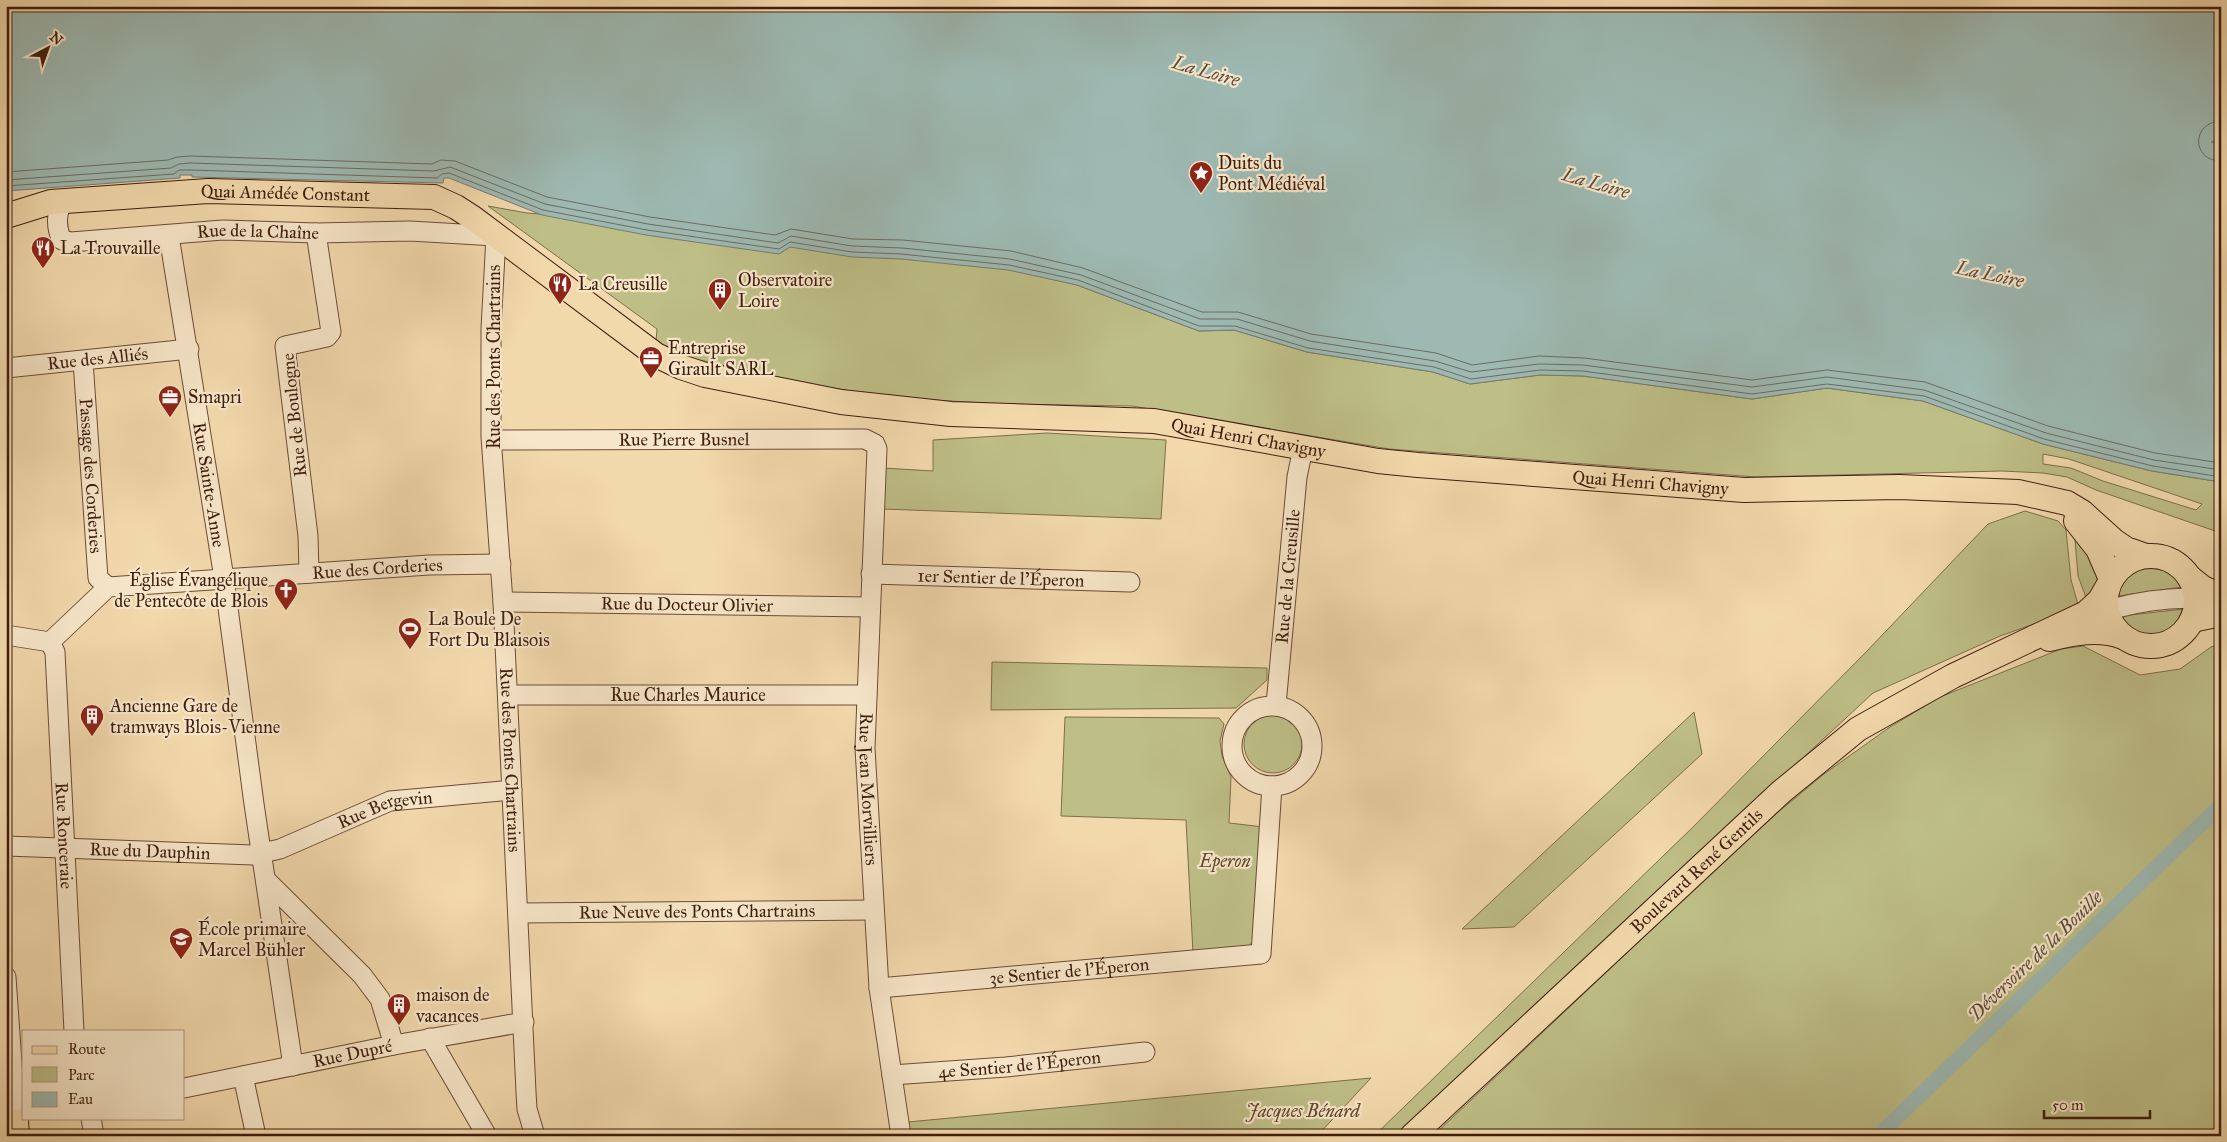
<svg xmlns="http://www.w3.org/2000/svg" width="2227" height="1142" viewBox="0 0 2227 1142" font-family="'IM FELL Great Primer',serif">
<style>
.green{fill:#bebe87;stroke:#7e6e4b;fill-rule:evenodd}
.water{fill:#9db9b2;stroke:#777b71}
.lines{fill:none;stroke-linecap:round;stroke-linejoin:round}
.shore{stroke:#6e6b60;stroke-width:1}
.canal{stroke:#9db9b2;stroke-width:15}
.minor-casing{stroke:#6c4c36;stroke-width:21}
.major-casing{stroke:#3f1d0f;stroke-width:26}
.minor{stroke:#f7e6c9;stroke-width:19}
.major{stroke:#f2d9ac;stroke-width:24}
.labels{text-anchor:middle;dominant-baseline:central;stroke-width:4.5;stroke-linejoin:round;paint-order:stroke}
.poi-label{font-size:18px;fill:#3f1d0f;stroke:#f7e6c9;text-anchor:start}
.street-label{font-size:18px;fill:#3f1d0f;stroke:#f7e6c9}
.park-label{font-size:18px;font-style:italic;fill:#5f452d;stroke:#f7e6c9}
.water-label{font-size:19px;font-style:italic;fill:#5b4c40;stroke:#f7e6c9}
</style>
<rect width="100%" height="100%" fill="#f2d9ac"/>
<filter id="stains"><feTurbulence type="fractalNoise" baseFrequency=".004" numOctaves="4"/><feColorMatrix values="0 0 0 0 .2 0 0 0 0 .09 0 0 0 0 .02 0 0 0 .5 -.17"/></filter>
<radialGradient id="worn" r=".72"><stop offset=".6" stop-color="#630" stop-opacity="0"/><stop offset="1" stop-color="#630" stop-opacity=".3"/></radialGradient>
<!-- green -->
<path class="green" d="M 488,206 L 527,213 L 882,240 L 1077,285 L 1199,331 L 1234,330 L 1307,352 L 1433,372 L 1470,384 L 1540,375 L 1583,376 L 1752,399 L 1827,388 L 1923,401 L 2043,444 L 2152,471 L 2221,482 L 2221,533 L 2096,490 L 2067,477 L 2043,473 L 2002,471 L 1756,477 L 1389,449 L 1132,406 L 1004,404 L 932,400 L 851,391 L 780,379 L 696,359 L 675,352 L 656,341 L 657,329 ZM 2043,454 L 2069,459 L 2202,504 L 2196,510 L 2103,481 L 2071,468 L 2043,464 Z
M 1047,433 L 1166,440 L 1161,519 L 882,509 L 883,468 L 933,471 L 933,440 Z
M 2025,511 L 2058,521 L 2066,530 L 2071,580 L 2079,608 L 2000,636 L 1873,693 L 1395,1136 L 1374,1136 L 1692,828 L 1867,651 L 1988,524 Z
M 2074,528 L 2102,574 L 2088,603 L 2078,576 Z
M 2145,567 L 2168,571 L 2182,587 L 2118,596 C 2122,579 2131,574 2145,567 Z
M 2184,609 C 2174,639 2137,644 2121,616 Z
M 2221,644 L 2221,1136 L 1433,1136 L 1760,827 L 1824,774 L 1890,727 L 1940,697 L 2061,649 L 2083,646 L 2140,675 L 2180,669 L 2211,647 Z
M 992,662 L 1267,668 L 1267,680 L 1236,708 L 991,710 Z
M 1694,712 L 1702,754 L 1514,927 L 1462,929 Z
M1244 744a29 29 0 1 1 58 0a29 29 0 1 1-58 0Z
M 1065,717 L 1219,718 L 1224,724 L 1220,741 L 1222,756 L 1231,777 L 1229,823 L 1264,827 L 1255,940 L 1246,948 L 1193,953 L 1186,820 L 1061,816 Z
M 1371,1078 L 1317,1136 L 910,1136 L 908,1122 Z"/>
<!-- water -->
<path class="water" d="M 6,6 L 2221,6 L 2221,139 L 2211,142 L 2221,143 L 2221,482 L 2152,471 L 2043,444 L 1923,401 L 1827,388 L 1752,399 L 1583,376 L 1540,375 L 1470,384 L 1433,372 L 1307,352 L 1234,330 L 1199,331 L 1077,285 L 1008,270 L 901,259 L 852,257 L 790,247 L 779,254 L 646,235 L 542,215 L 449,178 L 444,178 L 443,183 L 192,177 L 192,175 L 180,175 L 180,178 L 6,191 Z"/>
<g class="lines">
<!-- shore -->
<path class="shore" d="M 2221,121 C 2191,122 2191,161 2221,161
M 6,172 L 168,160 L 177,157 L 190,156 L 432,164 L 441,160 L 455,161 L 547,197 L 650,217 L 775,235 L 791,229 L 853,239 L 903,240 L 1011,251 L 1083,268 L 1202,312 L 1238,312 L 1311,334 L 1436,353 L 1472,365 L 1539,356 L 1584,358 L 1752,380 L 1827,370 L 1925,382 L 2048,426 L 2155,453 L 2221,463
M 6,180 L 171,168 L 179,164 L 190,163 L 434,171 L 450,167 L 545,204 L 648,224 L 778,243 L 791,236 L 852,246 L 902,248 L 1010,259 L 1081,275 L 1200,319 L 1237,319 L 1310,341 L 1435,361 L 1471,372 L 1539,364 L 1583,365 L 1752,387 L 1827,377 L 1924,390 L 2046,433 L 2154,460 L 2221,470
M 6,186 L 174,174 L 179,170 L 191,170 L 437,178 L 442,174 L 449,173 L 543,210 L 647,230 L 779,249 L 790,242 L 852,252 L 901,254 L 1009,265 L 1078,280 L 1199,326 L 1235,326 L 1308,348 L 1434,367 L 1471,379 L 1540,370 L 1583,371 L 1752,394 L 1827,384 L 1924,396 L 2044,439 L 2153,466 L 2221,477"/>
<!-- canal -->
<path class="canal" d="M 1878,1136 L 2221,805"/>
<!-- minor casing -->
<g class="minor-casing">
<g id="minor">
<path id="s1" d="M 65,200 C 55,211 56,228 62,240 L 71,242 L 223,230 L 316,233 L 410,231 L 496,236 L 491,329 L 491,437 L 503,602 L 526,1092 L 527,1109 L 535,1136"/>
<path id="s2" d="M 169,236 L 224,578 L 254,804 L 293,1066"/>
<path id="s3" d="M 83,361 L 98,578 L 108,587"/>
<path id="s4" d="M 6,368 L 189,349"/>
<path id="s5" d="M 493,440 L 857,439 L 865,439 L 875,444 L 877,449 L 865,748 L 879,988 L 901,1136"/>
<path d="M 309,573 L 308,536 L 285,346 L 327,337 L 331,332 L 316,233"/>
<path id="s6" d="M 871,574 L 1130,582"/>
<path id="s7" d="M 503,602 L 870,607"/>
<path d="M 2082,619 C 2124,603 2176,593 2221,601"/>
<path d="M 6,635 L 50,642"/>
<path id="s8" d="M 50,642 L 108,587 L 429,565 L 501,564"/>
<path id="s9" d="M 50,642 L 55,652 L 74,1031"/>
<path id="s10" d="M 508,695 L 867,695"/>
<path id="s11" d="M 1276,705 L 1297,477 L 1303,448"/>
<circle cx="1272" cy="746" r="40"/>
<path id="s12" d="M 6,846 L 253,855 L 280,849 L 390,801 L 512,790"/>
<path d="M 267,881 L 362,975 L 380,999 L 394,1045"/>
<path id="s13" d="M 518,913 L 874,910"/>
<path d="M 6,977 L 16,1121"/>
<path id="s14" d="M 879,988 L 1261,954 L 1272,786"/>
<path d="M 430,1038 L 487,1136"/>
<path id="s15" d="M 892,1075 L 1006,1067 L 1145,1052"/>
<path d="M 243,1076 L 256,1136"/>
<path id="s16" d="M 184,1088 L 394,1045 L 524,1022"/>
<path d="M 91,1118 L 94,1136"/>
</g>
</g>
<!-- major casing -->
<g class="major-casing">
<g id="major">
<path id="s17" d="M 6,216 L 51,202 L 208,191 L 434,197 L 456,207 L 473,218 L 656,355 L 681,367 L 705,375 L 841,402 L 951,414 L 1154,421 L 1378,461 L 1418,465 L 1744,490 L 1899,487 L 2018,492 L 2067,503 L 2082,512 L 2114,541 L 2126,549 L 2146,556"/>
<path d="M 2076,521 L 2098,549 L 2111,579"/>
<circle cx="2151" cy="601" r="45"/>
<path d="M 2189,577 L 2203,588 L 2221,596"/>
<path d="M 2192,620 L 2221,614"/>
<path d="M 2049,639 C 2074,633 2099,628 2123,637"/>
<path d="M 16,1121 L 17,1136"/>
<path id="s18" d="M 1412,1136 L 1781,792 L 1858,729 L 1953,676 L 2086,613 L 2100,600 L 2108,586"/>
</g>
</g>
<!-- minor -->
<use href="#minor" class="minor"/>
<!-- major -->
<use href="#major" class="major"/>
</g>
<!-- icons -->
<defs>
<g id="sight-pin" transform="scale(1.25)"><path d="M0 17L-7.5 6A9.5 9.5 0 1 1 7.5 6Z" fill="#8f2418" stroke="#f7e6c9"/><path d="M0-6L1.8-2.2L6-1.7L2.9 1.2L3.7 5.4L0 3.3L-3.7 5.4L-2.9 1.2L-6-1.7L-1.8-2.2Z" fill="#fff"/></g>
<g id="restaurant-pin" transform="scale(1.25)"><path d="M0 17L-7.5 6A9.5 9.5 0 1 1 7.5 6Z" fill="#8f2418" stroke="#f7e6c9"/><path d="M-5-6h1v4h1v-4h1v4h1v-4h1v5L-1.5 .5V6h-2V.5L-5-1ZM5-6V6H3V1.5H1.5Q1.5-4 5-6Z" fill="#fff"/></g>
<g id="building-pin" transform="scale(1.25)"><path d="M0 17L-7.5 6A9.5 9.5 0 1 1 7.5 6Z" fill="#8f2418" stroke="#f7e6c9"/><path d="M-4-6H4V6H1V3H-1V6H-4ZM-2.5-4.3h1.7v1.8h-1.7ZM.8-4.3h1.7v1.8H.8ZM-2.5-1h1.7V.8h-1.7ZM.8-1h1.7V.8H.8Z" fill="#fff"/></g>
<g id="office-pin" transform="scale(1.25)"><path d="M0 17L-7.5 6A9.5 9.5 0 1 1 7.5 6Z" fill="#8f2418" stroke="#f7e6c9"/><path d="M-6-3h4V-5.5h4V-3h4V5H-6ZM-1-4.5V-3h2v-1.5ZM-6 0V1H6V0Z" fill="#fff"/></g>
<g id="church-pin" transform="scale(1.25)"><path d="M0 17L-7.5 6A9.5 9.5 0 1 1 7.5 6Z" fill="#8f2418" stroke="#f7e6c9"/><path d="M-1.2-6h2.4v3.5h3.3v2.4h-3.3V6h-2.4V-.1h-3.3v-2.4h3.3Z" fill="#fff"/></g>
<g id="stadium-pin" transform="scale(1.25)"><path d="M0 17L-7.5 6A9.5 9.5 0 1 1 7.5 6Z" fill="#8f2418" stroke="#f7e6c9"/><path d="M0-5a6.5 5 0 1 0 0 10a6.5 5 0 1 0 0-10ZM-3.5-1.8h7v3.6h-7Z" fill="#fff"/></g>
<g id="school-pin" transform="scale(1.25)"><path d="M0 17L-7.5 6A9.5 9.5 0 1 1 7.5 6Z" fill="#8f2418" stroke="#f7e6c9"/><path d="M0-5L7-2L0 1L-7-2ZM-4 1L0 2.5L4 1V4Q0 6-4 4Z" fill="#fff"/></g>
</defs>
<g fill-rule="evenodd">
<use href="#sight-pin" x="1201" y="173"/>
<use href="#restaurant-pin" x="43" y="248"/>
<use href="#restaurant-pin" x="560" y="284"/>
<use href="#building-pin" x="720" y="290"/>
<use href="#office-pin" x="651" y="358"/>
<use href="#office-pin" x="170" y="397"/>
<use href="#church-pin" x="286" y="590"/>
<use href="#stadium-pin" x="410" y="629"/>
<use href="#building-pin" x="92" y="716"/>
<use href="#school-pin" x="181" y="939"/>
<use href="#building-pin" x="399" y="1005"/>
</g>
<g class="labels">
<!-- poi labels -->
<g class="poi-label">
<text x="1218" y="163">Duits du<tspan x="1218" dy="21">Pont Médiéval</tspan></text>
<text x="60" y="248">La Trouvaille</text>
<text x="738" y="280">Observatoire<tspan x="738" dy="21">Loire</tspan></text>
<text x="578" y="284">La Creusille</text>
<text x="668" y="348">Entreprise<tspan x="668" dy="21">Girault SARL</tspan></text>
<text x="188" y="397">Smapri</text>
<text x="268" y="580" text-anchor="end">Église Évangélique<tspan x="268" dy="21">de Pentecôte de Blois</tspan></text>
<text x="428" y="619">La Boule De<tspan x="428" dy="21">Fort Du Blaisois</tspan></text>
<text x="110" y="706">Ancienne Gare de<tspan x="110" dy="21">tramways Blois-Vienne</tspan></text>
<text x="198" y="929">École primaire<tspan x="198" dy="21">Marcel Bühler</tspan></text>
<text x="416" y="995">maison de<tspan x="416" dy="21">vacances</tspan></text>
</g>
<!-- street labels -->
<g class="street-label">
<text stroke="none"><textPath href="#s17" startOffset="282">Quai Amédée Constant</textPath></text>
<text stroke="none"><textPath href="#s1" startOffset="239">Rue de la Chaîne</textPath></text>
<text transform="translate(494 357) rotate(-90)">Rue des Ponts Chartrains</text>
<text stroke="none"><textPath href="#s4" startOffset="92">Rue des Alliés</textPath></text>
<text transform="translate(294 415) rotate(-96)">Rue de Boulogne</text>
<text stroke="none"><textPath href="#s17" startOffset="1305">Quai Henri Chavigny</textPath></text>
<text stroke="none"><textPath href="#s5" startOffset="191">Rue Pierre Busnel</textPath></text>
<text stroke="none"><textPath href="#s3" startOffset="115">Passage des Corderies</textPath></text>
<text stroke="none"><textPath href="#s17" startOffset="1710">Quai Henri Chavigny</textPath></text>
<text stroke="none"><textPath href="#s2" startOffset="252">Rue Sainte-Anne</textPath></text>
<text stroke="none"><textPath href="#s8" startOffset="350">Rue des Corderies</textPath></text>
<text stroke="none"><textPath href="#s11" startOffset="129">Rue de la Creusille</textPath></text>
<text stroke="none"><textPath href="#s6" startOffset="130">1er Sentier de l'Éperon</textPath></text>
<text stroke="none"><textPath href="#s7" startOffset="184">Rue du Docteur Olivier</textPath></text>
<text stroke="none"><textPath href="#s10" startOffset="180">Rue Charles Maurice</textPath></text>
<text stroke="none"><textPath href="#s1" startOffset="1002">Rue des Ponts Chartrains</textPath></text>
<text stroke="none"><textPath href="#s5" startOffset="729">Rue Jean Morvilliers</textPath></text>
<text stroke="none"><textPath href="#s12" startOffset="388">Rue Bergevin</textPath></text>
<text stroke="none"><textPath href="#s9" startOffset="195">Rue Ronceraie</textPath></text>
<text stroke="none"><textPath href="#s12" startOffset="144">Rue du Dauphin</textPath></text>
<text stroke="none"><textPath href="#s18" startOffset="389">Boulevard René Gentils</textPath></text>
<text stroke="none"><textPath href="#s13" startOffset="179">Rue Neuve des Ponts Chartrains</textPath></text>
<text stroke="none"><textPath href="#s14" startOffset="191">3e Sentier de l'Éperon</textPath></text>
<text stroke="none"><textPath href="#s16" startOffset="172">Rue Dupré</textPath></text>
<text stroke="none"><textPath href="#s15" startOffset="128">4e Sentier de l'Éperon</textPath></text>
</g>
<!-- park labels -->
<g class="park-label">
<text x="1225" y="861">Eperon</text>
<text x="1303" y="1111">Jacques Bénard</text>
</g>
<!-- water labels -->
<g class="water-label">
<text transform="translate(1206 71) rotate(16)">La Loire</text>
<text transform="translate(1596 183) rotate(16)">La Loire</text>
<text transform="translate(1990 274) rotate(12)">La Loire</text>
<text transform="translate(2035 956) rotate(-44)">Déversoire de la Bouille</text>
</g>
</g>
<!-- margin -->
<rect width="2227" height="1142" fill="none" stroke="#f2d9ac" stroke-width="25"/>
<rect x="8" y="8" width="2212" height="1127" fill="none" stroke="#3f1d0f" stroke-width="2.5"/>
<rect x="12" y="12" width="2202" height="1117" fill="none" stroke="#3f1d0f"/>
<!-- legend -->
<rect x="22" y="1030" width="162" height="90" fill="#f7e6c9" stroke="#ad967f"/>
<rect x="32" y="1046" width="25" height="8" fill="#f2d9ac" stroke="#ad967f"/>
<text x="68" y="1054" font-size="15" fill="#3f1d0f">Route</text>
<rect x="32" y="1067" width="25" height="15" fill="#bebe87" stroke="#ad967f"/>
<text x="68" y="1080" font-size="15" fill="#3f1d0f">Parc</text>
<rect x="32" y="1092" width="25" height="15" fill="#9db9b2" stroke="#ad967f"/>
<text x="68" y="1104" font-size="15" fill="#3f1d0f">Eau</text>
<!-- north arrow -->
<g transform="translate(48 48) rotate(41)" stroke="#f7e6c9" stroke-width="4" paint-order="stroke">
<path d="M0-4L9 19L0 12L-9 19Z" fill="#3f1d0f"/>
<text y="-8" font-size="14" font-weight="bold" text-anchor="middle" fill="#3f1d0f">N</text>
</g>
<!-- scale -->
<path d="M2044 1110v8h106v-8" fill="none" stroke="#3f1d0f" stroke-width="2.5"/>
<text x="2052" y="1110" font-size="15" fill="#3f1d0f" stroke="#f7e6c9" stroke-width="4" paint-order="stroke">50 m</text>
<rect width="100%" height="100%" filter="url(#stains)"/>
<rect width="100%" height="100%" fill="url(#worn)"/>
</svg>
